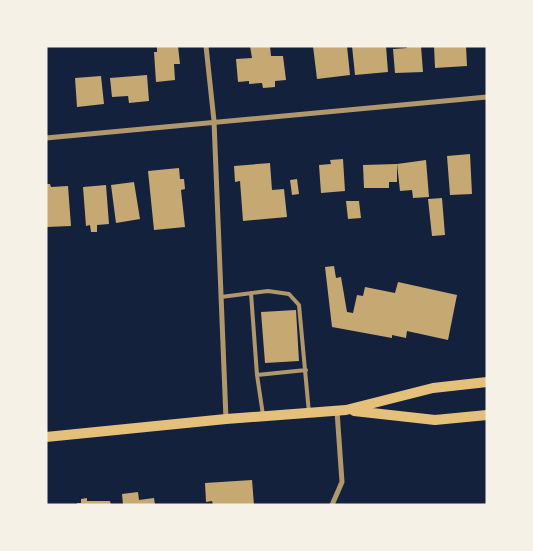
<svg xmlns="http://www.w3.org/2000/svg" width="533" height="551" viewBox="0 0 533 551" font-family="Lora,serif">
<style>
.building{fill:#c6a872}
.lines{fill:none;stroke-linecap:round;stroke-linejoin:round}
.service{stroke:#b1986c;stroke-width:4}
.minor{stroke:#b1986c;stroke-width:5}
.secondary{stroke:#e5c07b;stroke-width:10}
</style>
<rect width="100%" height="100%" fill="#14213d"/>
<!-- building -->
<path class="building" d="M 157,46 L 178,46 L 180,64 L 174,64 L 175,80 L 156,82 L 154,52 L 157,52 Z
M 250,46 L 270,46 L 271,56 L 283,56 L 286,80 L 275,81 L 275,87 L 263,88 L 262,83 L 249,84 L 249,81 L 238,82 L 236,59 L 252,58 Z
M 313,46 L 347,46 L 350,75 L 317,79 Z
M 352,46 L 386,46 L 388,72 L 355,75 Z
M 406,46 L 421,46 L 423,72 L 395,73 L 393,49 L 407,48 Z
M 434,46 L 466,46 L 467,66 L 435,68 Z
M 147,75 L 149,101 L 129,103 L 128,96 L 112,97 L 110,78 Z
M 101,76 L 104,104 L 77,107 L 75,78 Z
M 470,154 L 472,194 L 450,195 L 447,156 Z
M 343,159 L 345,191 L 321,193 L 319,165 L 331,164 L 330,160 Z
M 426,160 L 429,197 L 413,198 L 412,190 L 400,191 L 397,164 L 397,182 L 389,182 L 389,188 L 364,188 L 363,165 L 397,164 Z
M 270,163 L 272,190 L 284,189 L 287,217 L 243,221 L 240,181 L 235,182 L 234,166 Z
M 179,168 L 180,179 L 184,179 L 185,189 L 181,190 L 185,227 L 154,230 L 148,171 Z
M 297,179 L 299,194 L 292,195 L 290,180 Z
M 134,182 L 140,219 L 116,223 L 111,185 Z
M 46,184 L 50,184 L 51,187 L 68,186 L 71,226 L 46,227 Z
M 106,185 L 109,224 L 97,225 L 97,232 L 91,232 L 90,225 L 86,226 L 83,187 Z
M 442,198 L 445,235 L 432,236 L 428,199 Z
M 346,201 L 359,201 L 361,218 L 348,219 Z
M 334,266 L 336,278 L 341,277 L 347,312 L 353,313 L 357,295 L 363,296 L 365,287 L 395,293 L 398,282 L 457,295 L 448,340 L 407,331 L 406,338 L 392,335 L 392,338 L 332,327 L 325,267 Z
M 296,310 L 299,361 L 265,363 L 261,312 Z
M 252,480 L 254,505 L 213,505 L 212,501 L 206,502 L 205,483 Z
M 138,492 L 139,500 L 154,498 L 155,505 L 123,505 L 122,494 Z
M 87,498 L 87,501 L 110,501 L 111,505 L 77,505 L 77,503 L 81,503 L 81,499 Z"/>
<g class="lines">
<!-- service -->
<path class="service" d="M 251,293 L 257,375 L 263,415
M 221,297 L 268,291 L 289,294 L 299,305 L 309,413
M 257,375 L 306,370"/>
<!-- minor -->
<path class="minor" d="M 206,46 L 214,121 L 226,419
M 46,138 L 487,97
M 332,505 L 342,482 L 337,411"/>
<!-- secondary -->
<path class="secondary" d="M 354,411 L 435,420 L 487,415
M 46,437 L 226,419 L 346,410 L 433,388 L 487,382"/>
</g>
<!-- border -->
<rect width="533" height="551" fill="none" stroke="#f6f1e7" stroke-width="95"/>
</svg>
